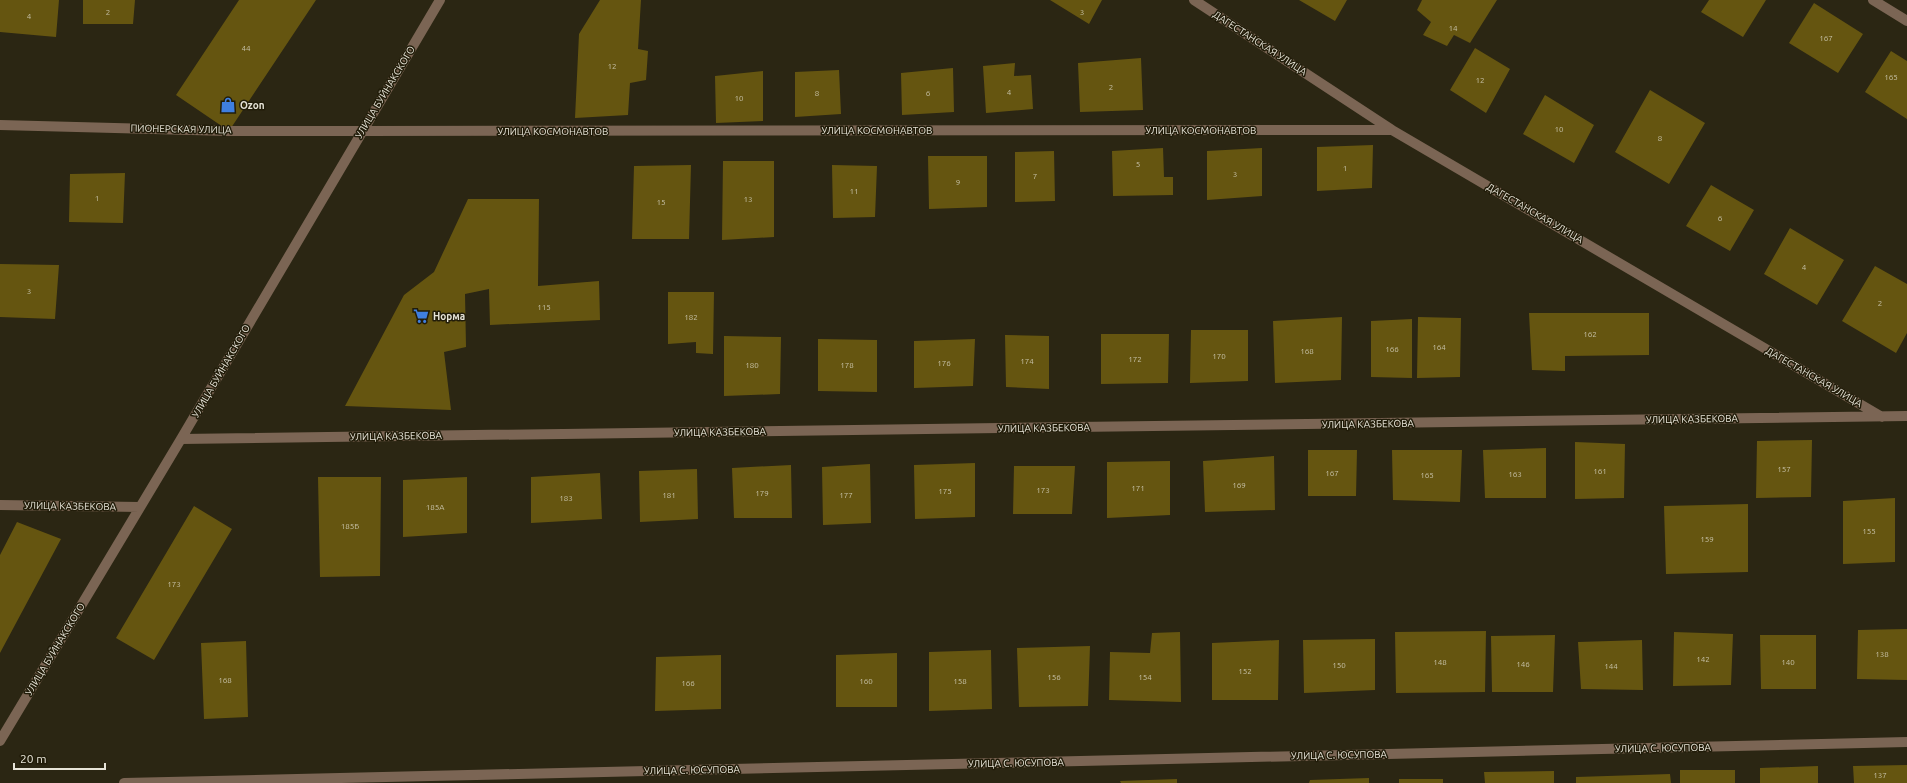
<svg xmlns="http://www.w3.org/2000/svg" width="1907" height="783" viewBox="0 0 1907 783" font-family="Ubuntu,sans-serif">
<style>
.building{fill:#655510}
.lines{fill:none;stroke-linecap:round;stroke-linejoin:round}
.street{stroke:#7b6554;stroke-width:10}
.labels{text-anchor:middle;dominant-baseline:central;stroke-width:3;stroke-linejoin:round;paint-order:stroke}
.number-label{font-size:8px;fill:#c6c0a6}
.street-label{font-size:10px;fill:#e7e4d8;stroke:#211c09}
.poi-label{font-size:10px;font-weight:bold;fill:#e7e4d8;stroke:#211c09;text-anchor:start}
</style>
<rect width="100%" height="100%" fill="#2b2613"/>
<!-- building -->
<path class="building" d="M 0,0 L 59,0 L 56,37 L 0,32 Z
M 83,0 L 135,0 L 133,24 L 83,24 Z
M 239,0 L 316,0 L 229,131 L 176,95 Z
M 600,0 L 641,0 L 638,49 L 648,51 L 646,80 L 630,83 L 628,115 L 575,118 L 579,34 Z
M 1050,0 L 1102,0 L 1089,24 Z
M 1299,0 L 1347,0 L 1335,21 Z
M 1422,0 L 1497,0 L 1470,43 L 1454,35 L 1447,46 L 1423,35 L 1431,22 L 1417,10 Z
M 1709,0 L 1766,0 L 1743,37 L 1701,12 Z
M 1814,3 L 1863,34 L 1838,73 L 1789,43 Z
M 1475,48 L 1510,69 L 1486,113 L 1450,90 Z
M 1891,51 L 1907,61 L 1907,119 L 1865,92 Z
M 1141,58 L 1143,110 L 1080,112 L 1078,63 Z
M 1015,63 L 1014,76 L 1031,75 L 1033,109 L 986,113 L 983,66 Z
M 953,68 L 954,112 L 902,115 L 901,73 Z
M 839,70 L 841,114 L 795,117 L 795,72 Z
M 763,71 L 763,121 L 716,123 L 715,76 Z
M 1650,90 L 1705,123 L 1669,184 L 1615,152 Z
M 1545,95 L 1594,125 L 1574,163 L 1523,134 Z
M 1373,145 L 1372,188 L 1317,191 L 1317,147 Z
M 1163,148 L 1164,177 L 1173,177 L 1173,195 L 1113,196 L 1112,151 Z
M 1262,148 L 1262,196 L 1207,200 L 1207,151 Z
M 1054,151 L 1055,201 L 1015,202 L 1015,152 Z
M 928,156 L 987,156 L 987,207 L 929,209 Z
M 723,161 L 774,161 L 774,237 L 722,240 Z
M 691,165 L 689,239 L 632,239 L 634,166 Z
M 832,165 L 877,166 L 875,217 L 833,218 Z
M 125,173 L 123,223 L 69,222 L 70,174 Z
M 1711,185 L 1754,210 L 1730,251 L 1686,226 Z
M 468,199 L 539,199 L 538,286 L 599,281 L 600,320 L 490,325 L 489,289 L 465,294 L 466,347 L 444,352 L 451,410 L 345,406 L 404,295 L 434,272 Z
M 1790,228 L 1844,260 L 1817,305 L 1764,274 Z
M 0,264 L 59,265 L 55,319 L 0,317 Z
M 1875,266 L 1907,284 L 1907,333 L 1896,353 L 1842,321 Z
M 668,292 L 714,292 L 713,354 L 696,353 L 696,342 L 668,344 Z
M 1529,313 L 1649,313 L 1649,355 L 1565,356 L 1565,371 L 1532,370 Z
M 1342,317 L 1341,380 L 1275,383 L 1273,321 Z
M 1418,317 L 1461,318 L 1460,377 L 1417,378 Z
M 1412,319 L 1412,378 L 1371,377 L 1371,321 Z
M 1191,330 L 1248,330 L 1248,381 L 1190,383 Z
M 1101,334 L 1169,334 L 1168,383 L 1101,384 Z
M 1005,335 L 1049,336 L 1049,389 L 1006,387 Z
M 724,336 L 781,337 L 780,394 L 724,396 Z
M 818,339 L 877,340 L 877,392 L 818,391 Z
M 975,339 L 973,386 L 914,388 L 914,341 Z
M 1812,440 L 1811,497 L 1756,498 L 1757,441 Z
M 1575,442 L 1625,444 L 1624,498 L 1575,499 Z
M 1546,448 L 1546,498 L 1485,498 L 1483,450 Z
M 1308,450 L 1357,450 L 1356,496 L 1308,496 Z
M 1392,450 L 1462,450 L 1460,502 L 1393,500 Z
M 1274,456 L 1275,510 L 1205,512 L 1203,461 Z
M 1170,461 L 1170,515 L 1107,518 L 1107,462 Z
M 975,463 L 975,517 L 915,519 L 914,465 Z
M 870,464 L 871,523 L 823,525 L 822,467 Z
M 791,465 L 792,518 L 734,518 L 732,468 Z
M 1014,466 L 1075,466 L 1072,514 L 1013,514 Z
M 697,469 L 698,519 L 640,522 L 639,471 Z
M 600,473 L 602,519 L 531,523 L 531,477 Z
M 318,477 L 381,477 L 380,576 L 320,577 Z
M 467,477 L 467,533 L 403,537 L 403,480 Z
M 1895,498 L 1895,562 L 1843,564 L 1843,501 Z
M 1748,504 L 1748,572 L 1666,574 L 1664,506 Z
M 194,506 L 232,529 L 154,660 L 116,638 Z
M 17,522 L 61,539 L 0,653 L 0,555 Z
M 1907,629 L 1907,680 L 1857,679 L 1858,630 Z
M 1486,631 L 1485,692 L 1396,693 L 1395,632 Z
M 1180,632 L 1181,702 L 1109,700 L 1110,652 L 1150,653 L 1152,633 Z
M 1674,632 L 1733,634 L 1731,685 L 1673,686 Z
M 1555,635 L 1553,692 L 1492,692 L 1491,636 Z
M 1760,635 L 1816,635 L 1816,689 L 1761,689 Z
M 1375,639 L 1375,690 L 1304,693 L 1303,640 Z
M 1279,640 L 1278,700 L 1212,700 L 1212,643 Z
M 1642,640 L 1643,690 L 1581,689 L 1578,642 Z
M 246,641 L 248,717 L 204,719 L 201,643 Z
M 1090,646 L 1088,706 L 1019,707 L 1017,648 Z
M 991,650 L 992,709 L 929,711 L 929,652 Z
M 897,653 L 897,707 L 836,707 L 836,655 Z
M 721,655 L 721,709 L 655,711 L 656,657 Z
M 1907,765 L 1907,783 L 1854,783 L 1853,766 Z
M 1818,766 L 1818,783 L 1760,783 L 1760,768 Z
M 1680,770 L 1735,770 L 1735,783 L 1680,783 Z
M 1554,771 L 1554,783 L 1485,783 L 1484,772 Z
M 1670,774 L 1671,783 L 1576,783 L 1576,777 Z
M 1369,778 L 1369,783 L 1309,783 L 1310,780 Z
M 1177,779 L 1177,783 L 1121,783 L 1120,781 Z
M 1399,779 L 1443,779 L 1443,783 L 1399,783 Z"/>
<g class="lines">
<!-- street -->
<path class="street" d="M 1194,0 L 1392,130 L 1882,417
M 1873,0 L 1907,21
M 0,125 L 229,131 L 362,131 L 1392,130
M 181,439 L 1907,416
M 0,505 L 140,507
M 0,741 L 181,439 L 440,0
M 124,783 L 1907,742"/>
</g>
<!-- icons -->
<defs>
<g id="shop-bare" transform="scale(1.2)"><path d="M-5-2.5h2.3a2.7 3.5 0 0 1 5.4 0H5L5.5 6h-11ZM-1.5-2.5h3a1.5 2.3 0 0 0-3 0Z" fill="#3f7fe0" stroke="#211c09" stroke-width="2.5" paint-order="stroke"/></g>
<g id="supermarket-bare" transform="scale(1.2)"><path d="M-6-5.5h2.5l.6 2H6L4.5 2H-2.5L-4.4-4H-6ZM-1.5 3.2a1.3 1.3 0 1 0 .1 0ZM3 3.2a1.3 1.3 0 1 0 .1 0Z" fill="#3f7fe0" stroke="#211c09" stroke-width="2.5" paint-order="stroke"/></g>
</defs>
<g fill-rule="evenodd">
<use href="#shop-bare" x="228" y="105"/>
<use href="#supermarket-bare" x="421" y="316"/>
</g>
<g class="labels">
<!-- number labels -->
<g class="number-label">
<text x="108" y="12">2</text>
<text x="1082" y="12">3</text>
<text x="29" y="16">4</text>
<text x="1453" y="28">14</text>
<text x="1826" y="38">167</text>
<text x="246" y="48">44</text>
<text x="612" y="66">12</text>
<text x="1891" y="77">165</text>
<text x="1480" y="80">12</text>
<text x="1111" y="87">2</text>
<text x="1009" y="92">4</text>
<text x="817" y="93">8</text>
<text x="928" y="93">6</text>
<text x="739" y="98">10</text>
<text x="1559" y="129">10</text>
<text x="1660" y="138">8</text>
<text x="1138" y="164">5</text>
<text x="1345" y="168">1</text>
<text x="1235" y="174">3</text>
<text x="1035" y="176">7</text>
<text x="958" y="182">9</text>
<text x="854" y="191">11</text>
<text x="97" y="198">1</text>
<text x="748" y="199">13</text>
<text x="661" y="202">15</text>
<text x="1720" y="218">6</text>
<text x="1804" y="267">4</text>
<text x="29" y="291">3</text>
<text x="1880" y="303">2</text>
<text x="544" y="307">115</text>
<text x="691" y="317">182</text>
<text x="1590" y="334">162</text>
<text x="1439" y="347">164</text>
<text x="1392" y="349">166</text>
<text x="1307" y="351">168</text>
<text x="1219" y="356">170</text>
<text x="1135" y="359">172</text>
<text x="1027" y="361">174</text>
<text x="944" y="363">176</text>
<text x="752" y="365">180</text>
<text x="847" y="365">178</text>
<text x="1784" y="469">157</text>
<text x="1600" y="471">161</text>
<text x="1332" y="473">167</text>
<text x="1515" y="474">163</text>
<text x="1427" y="475">165</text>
<text x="1239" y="485">169</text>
<text x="1138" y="488">171</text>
<text x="1043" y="490">173</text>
<text x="945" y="491">175</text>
<text x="762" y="493">179</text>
<text x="669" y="495">181</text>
<text x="846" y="495">177</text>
<text x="566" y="498">183</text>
<text x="435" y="507">185А</text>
<text x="350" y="526">185Б</text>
<text x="1869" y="531">155</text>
<text x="1707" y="539">159</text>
<text x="174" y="584">173</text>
<text x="1882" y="654">138</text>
<text x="1703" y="659">142</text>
<text x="1440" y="662">148</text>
<text x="1788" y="662">140</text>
<text x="1523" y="664">146</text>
<text x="1339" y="665">150</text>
<text x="1611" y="666">144</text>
<text x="1245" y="671">152</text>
<text x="1054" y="677">156</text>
<text x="1145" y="677">154</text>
<text x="225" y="680">168</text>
<text x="866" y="681">160</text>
<text x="960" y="681">158</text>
<text x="688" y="683">166</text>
<text x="1880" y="775">137</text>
</g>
<!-- street labels -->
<g class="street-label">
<text transform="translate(1260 43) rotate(33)">ДАГЕСТАНСКАЯ УЛИЦА</text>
<text transform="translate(385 92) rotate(-59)">УЛИЦА БУЙНАКСКОГО</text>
<text transform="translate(181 129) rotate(1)">ПИОНЕРСКАЯ УЛИЦА</text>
<text x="877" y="130">УЛИЦА КОСМОНАВТОВ</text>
<text x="1201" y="130">УЛИЦА КОСМОНАВТОВ</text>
<text x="553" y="131">УЛИЦА КОСМОНАВТОВ</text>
<text transform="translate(1535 213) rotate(30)">ДАГЕСТАНСКАЯ УЛИЦА</text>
<text transform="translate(221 371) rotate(-60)">УЛИЦА БУЙНАКСКОГО</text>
<text transform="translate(1814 377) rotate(30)">ДАГЕСТАНСКАЯ УЛИЦА</text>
<text transform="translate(1692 419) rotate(-1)">УЛИЦА КАЗБЕКОВА</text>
<text transform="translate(1368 424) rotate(-1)">УЛИЦА КАЗБЕКОВА</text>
<text transform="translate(1044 428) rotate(-1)">УЛИЦА КАЗБЕКОВА</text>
<text transform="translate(720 432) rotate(-1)">УЛИЦА КАЗБЕКОВА</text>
<text transform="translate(396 436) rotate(-1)">УЛИЦА КАЗБЕКОВА</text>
<text transform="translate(70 506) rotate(1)">УЛИЦА КАЗБЕКОВА</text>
<text transform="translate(55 649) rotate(-59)">УЛИЦА БУЙНАКСКОГО</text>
<text transform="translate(1663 748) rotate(-1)">УЛИЦА С. ЮСУПОВА</text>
<text transform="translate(1339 755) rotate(-1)">УЛИЦА С. ЮСУПОВА</text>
<text transform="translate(1016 763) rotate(-1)">УЛИЦА С. ЮСУПОВА</text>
<text transform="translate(692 770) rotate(-1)">УЛИЦА С. ЮСУПОВА</text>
</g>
<!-- poi labels -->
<g class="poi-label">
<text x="240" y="105">Ozon</text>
<text x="433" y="316">Норма</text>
</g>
</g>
<!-- scale -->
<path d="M14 763v6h91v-6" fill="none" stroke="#e7e4d8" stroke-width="2"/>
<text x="20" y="763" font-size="12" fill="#e7e4d8" stroke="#211c09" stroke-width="3" paint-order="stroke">20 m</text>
</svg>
